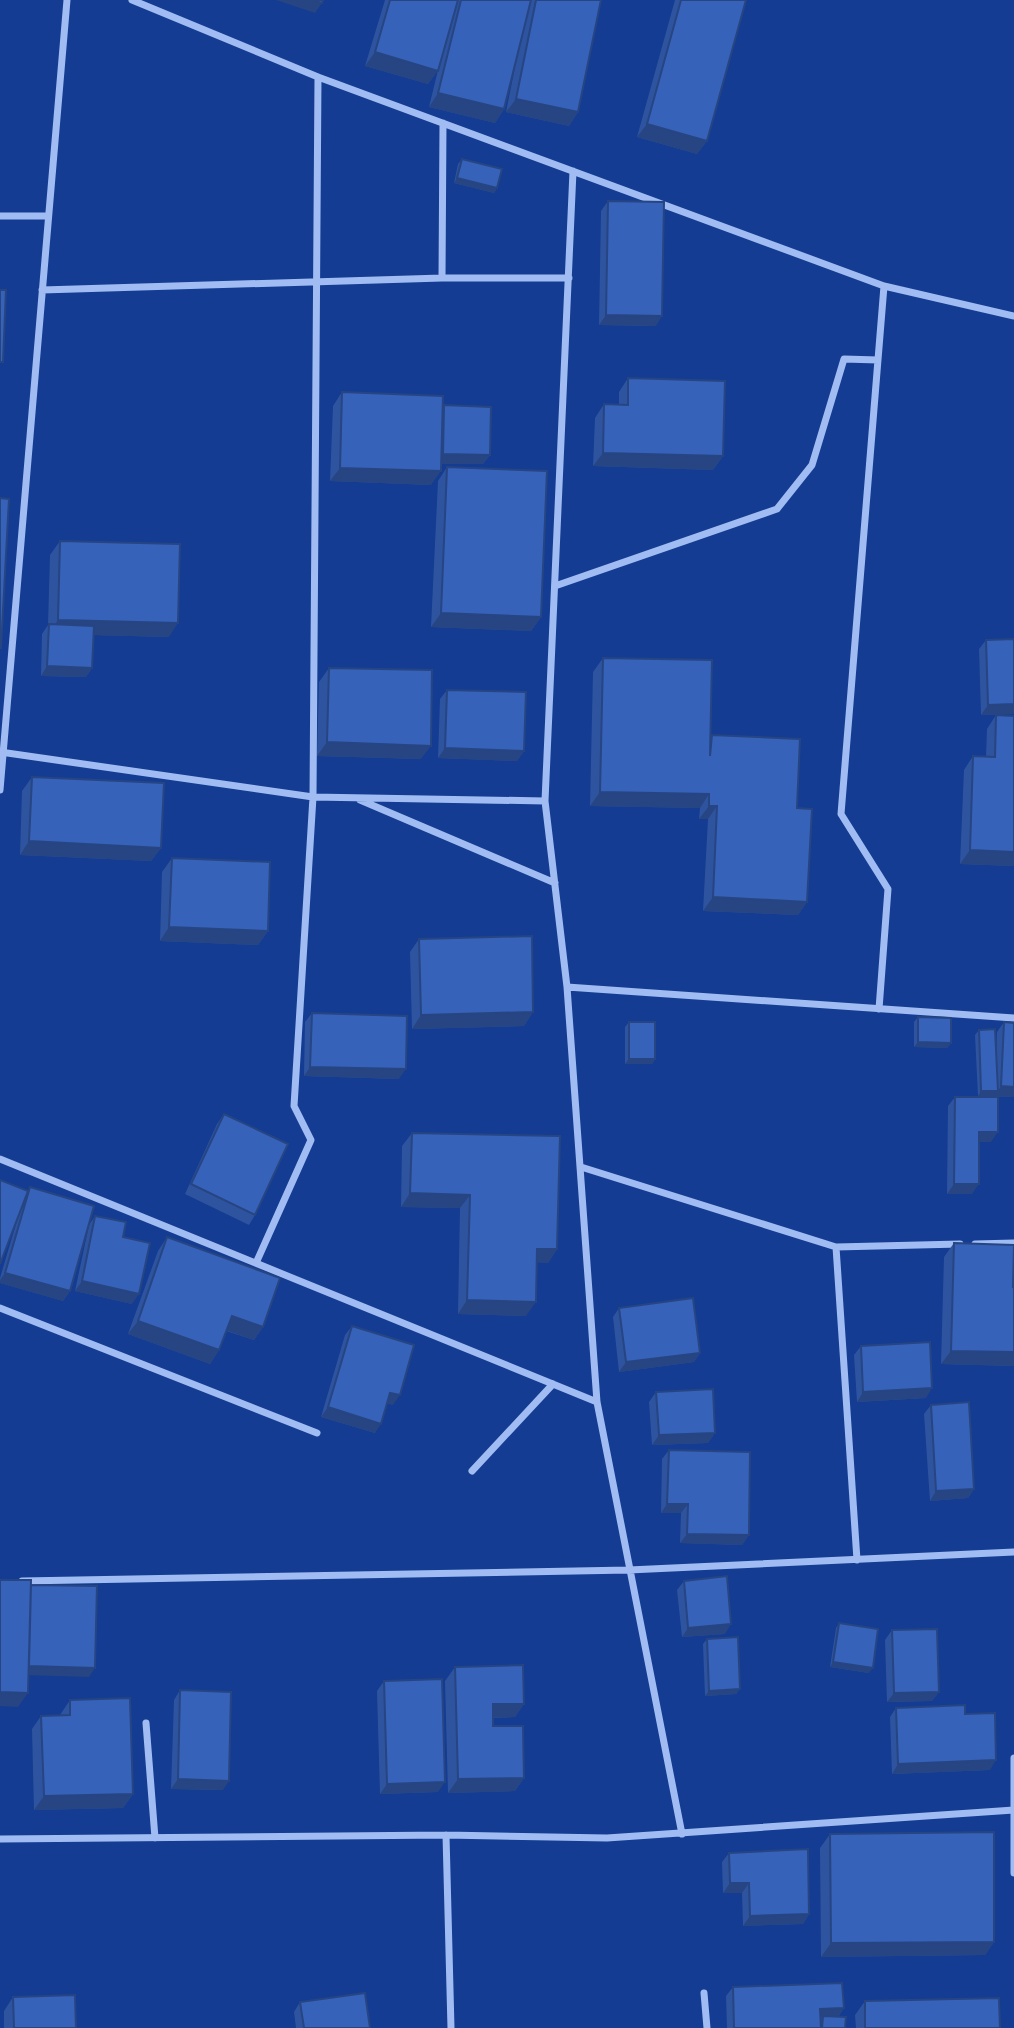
<svg xmlns="http://www.w3.org/2000/svg" width="1014" height="2028" viewBox="0 0 1014 2028" font-family="'Fira Sans Condensed',sans-serif">
<style>
.lines{fill:none;stroke-linecap:round;stroke-linejoin:round}
.street{stroke:#a0bcf2;stroke-width:7}
.wall{fill:#2f549f}
.shaded-wall{fill:#264582}
.building{fill:#3762b9;stroke:#264582;stroke-width:2}
</style>
<rect width="100%" height="100%" fill="#133c92"/>
<g class="lines">
<!-- street -->
<path class="street" d="M 132,0 L 318,77 L 884,286 L 1014,316
M 573,171 L 545,801 L 567,987 L 597,1402 L 682,1834
M 0,216 L 48,216
M 442,278 L 443,123
M 42,290 L 442,278 L 569,278
M 555,586 L 777,509 L 812,465 L 844,359 L 878,360
M 0,752 L 313,797 L 545,801
M 0,790 L 67,0
M 360,800 L 555,883
M 567,987 L 1014,1018
M 879,1009 L 888,889 L 841,814 L 884,286
M 0,1159 L 597,1402
M 581,1167 L 836,1247 L 960,1244
M 975,1244 L 1014,1243
M 836,1247 L 857,1560
M 256,1263 L 311,1140 L 294,1106 L 313,797 L 318,77
M 0,1308 L 317,1433
M 472,1471 L 553,1384
M 22,1581 L 629,1570 L 1014,1552
M 146,1723 L 155,1838
M 1014,1758 L 1014,1873
M 446,1835 L 451,2028
M 0,1839 L 446,1835 L 607,1838 L 1014,1810
M 704,1993 L 707,2028"/>
</g>
<!-- wall -->
<path class="wall" d="M 385,0 L 601,0 L 578,112 L 569,126 L 506,112 L 517,57 L 504,109 L 495,123 L 429,107 L 438,70 L 428,84 L 365,66 Z
M 675,0 L 746,0 L 707,141 L 697,154 L 637,137 Z
M 462,159 L 497,188 L 494,193 L 454,183 L 458,164 Z
M 608,201 L 656,326 L 599,325 L 601,211 Z
M 628,378 L 723,456 L 713,470 L 593,466 L 595,418 L 604,404 L 619,405 L 619,392 Z
M 342,392 L 443,407 L 444,405 L 490,455 L 483,464 L 441,464 L 431,485 L 330,481 L 333,406 Z
M 447,467 L 541,617 L 531,631 L 431,627 L 438,481 Z
M 60,541 L 169,637 L 93,635 L 92,668 L 86,677 L 41,676 L 42,634 L 48,625 L 50,555 Z
M 986,640 L 1014,714 L 981,715 L 979,649 Z
M 603,658 L 710,738 L 712,735 L 797,808 L 807,902 L 798,915 L 703,911 L 708,819 L 699,819 L 700,808 L 590,806 L 593,672 Z
M 329,668 L 421,759 L 317,756 L 319,682 Z
M 447,690 L 524,751 L 517,761 L 438,758 L 440,699 Z
M 996,715 L 1014,716 L 1014,866 L 960,864 L 964,770 L 973,756 L 986,757 L 987,729 Z
M 32,777 L 161,848 L 151,861 L 20,855 L 22,791 Z
M 172,858 L 268,931 L 258,945 L 160,941 L 162,872 Z
M 419,939 L 533,1012 L 524,1026 L 412,1029 L 410,952 Z
M 312,1013 L 399,1079 L 304,1076 L 305,1022 Z
M 918,1017 L 951,1043 L 947,1048 L 914,1047 L 914,1022 Z
M 629,1022 L 655,1059 L 652,1064 L 625,1064 L 625,1027 Z
M 1004,1022 L 1014,1097 L 978,1096 L 975,1035 L 979,1030 L 996,1059 L 997,1032 Z
M 955,1097 L 991,1142 L 979,1142 L 972,1194 L 947,1194 L 948,1106 Z
M 224,1114 L 255,1215 L 249,1225 L 185,1194 L 217,1124 Z
M 412,1133 L 557,1249 L 548,1263 L 537,1262 L 526,1316 L 458,1314 L 460,1208 L 401,1207 L 402,1146 Z
M 30,1187 L 70,1291 L 63,1301 L 0,1283 L 0,1278 L 16,1224 Z
M 95,1216 L 123,1237 L 132,1304 L 75,1291 L 89,1225 Z
M 167,1237 L 263,1327 L 254,1340 L 226,1331 L 219,1350 L 210,1364 L 128,1334 L 158,1251 Z
M 954,1243 L 1014,1287 L 1014,1366 L 941,1364 L 944,1257 Z
M 619,1308 L 700,1353 L 694,1362 L 619,1372 L 613,1317 Z
M 352,1326 L 393,1405 L 387,1403 L 375,1433 L 321,1417 L 345,1335 Z
M 861,1346 L 926,1398 L 857,1402 L 854,1355 Z
M 656,1392 L 715,1433 L 708,1443 L 652,1445 L 649,1402 Z
M 931,1405 L 974,1489 L 968,1498 L 930,1501 L 924,1414 Z
M 669,1450 L 749,1535 L 742,1545 L 680,1543 L 681,1513 L 661,1513 L 662,1459 Z
M 684,1581 L 725,1634 L 682,1637 L 677,1590 Z
M 839,1623 L 869,1673 L 830,1667 L 836,1628 Z
M 892,1630 L 939,1692 L 932,1701 L 887,1702 L 885,1640 Z
M 707,1639 L 740,1689 L 736,1694 L 705,1696 L 703,1644 Z
M 455,1667 L 524,1704 L 515,1717 L 493,1718 L 493,1726 L 524,1778 L 515,1791 L 448,1793 L 445,1681 Z
M 384,1681 L 438,1792 L 380,1794 L 377,1691 Z
M 180,1690 L 223,1790 L 171,1789 L 174,1700 Z
M 70,1700 L 133,1794 L 123,1808 L 34,1810 L 32,1729 L 41,1716 L 60,1715 Z
M 896,1708 L 965,1714 L 990,1770 L 892,1774 L 890,1717 Z
M 830,1834 L 994,1942 L 985,1955 L 821,1957 L 820,1848 Z
M 729,1853 L 809,1914 L 803,1924 L 743,1926 L 742,1893 L 723,1893 L 722,1862 Z
M 733,1987 L 844,2008 L 838,2017 L 845,2028 L 727,2028 L 726,1996 Z
M 13,1997 L 76,2028 L 4,2028 L 4,2011 Z
M 865,2001 L 1000,2028 L 856,2028 L 855,2015 Z
M 300,2002 L 370,2028 L 296,2028 L 294,2012 Z"/>
<!-- shaded-wall -->
<path class="shaded-wall" d="M 276,0 L 312,0 L 322,3 L 315,13 Z
M 375,52 L 438,71 L 428,84 L 365,66 Z
M 438,93 L 504,109 L 495,123 L 429,107 Z
M 516,99 L 578,112 L 569,126 L 506,112 Z
M 647,124 L 707,141 L 697,154 L 637,137 Z
M 457,178 L 497,188 L 494,193 L 454,183 Z
M 606,315 L 662,316 L 656,326 L 599,325 Z
M 603,453 L 723,456 L 713,470 L 593,466 Z
M 443,454 L 490,455 L 483,464 L 436,464 Z
M 340,468 L 441,471 L 431,485 L 330,481 Z
M 441,613 L 541,617 L 531,631 L 431,627 Z
M 58,620 L 178,623 L 169,637 L 48,634 Z
M 47,666 L 92,668 L 86,677 L 41,676 Z
M 1014,704 L 1014,714 L 981,715 L 988,705 Z
M 327,742 L 431,746 L 421,759 L 317,756 Z
M 445,748 L 524,751 L 517,761 L 438,758 Z
M 600,792 L 709,794 L 700,808 L 590,806 Z
M 709,806 L 717,806 L 708,819 L 699,819 Z
M 29,841 L 161,848 L 151,861 L 20,855 Z
M 970,850 L 1014,852 L 1014,866 L 960,864 Z
M 713,897 L 807,902 L 798,915 L 703,911 Z
M 169,927 L 268,931 L 258,945 L 160,941 Z
M 533,1012 L 524,1026 L 412,1029 L 421,1015 Z
M 918,1042 L 951,1043 L 947,1048 L 914,1047 Z
M 629,1059 L 655,1059 L 652,1064 L 625,1064 Z
M 310,1067 L 406,1069 L 399,1079 L 304,1076 Z
M 1001,1086 L 1014,1087 L 1014,1097 L 978,1096 L 981,1091 L 998,1091 Z
M 979,1132 L 998,1132 L 991,1142 L 973,1142 Z
M 954,1184 L 979,1184 L 972,1194 L 947,1194 Z
M 410,1193 L 470,1195 L 460,1208 L 401,1207 Z
M 537,1249 L 557,1249 L 548,1263 L 528,1262 Z
M 5,1273 L 70,1291 L 63,1301 L 0,1283 L 0,1280 Z
M 82,1281 L 139,1294 L 132,1304 L 75,1291 Z
M 467,1300 L 536,1302 L 526,1316 L 458,1314 Z
M 232,1316 L 263,1327 L 254,1340 L 222,1329 Z
M 138,1321 L 219,1350 L 210,1364 L 128,1334 Z
M 951,1351 L 1014,1352 L 1014,1366 L 941,1364 Z
M 700,1353 L 694,1362 L 619,1372 L 626,1362 Z
M 932,1388 L 926,1398 L 857,1402 L 863,1392 Z
M 390,1393 L 400,1395 L 393,1405 L 384,1402 Z
M 328,1407 L 381,1424 L 375,1433 L 321,1417 Z
M 715,1433 L 708,1443 L 652,1445 L 659,1435 Z
M 974,1489 L 968,1498 L 930,1501 L 936,1491 Z
M 667,1504 L 688,1504 L 681,1513 L 661,1513 Z
M 687,1534 L 749,1535 L 742,1545 L 680,1543 Z
M 731,1624 L 725,1634 L 682,1637 L 688,1628 Z
M 833,1662 L 873,1668 L 869,1673 L 830,1667 Z
M 29,1666 L 95,1668 L 89,1677 L 22,1675 Z
M 740,1689 L 736,1694 L 705,1696 L 709,1691 Z
M 0,1692 L 28,1693 L 18,1707 L 0,1706 Z
M 939,1692 L 932,1701 L 887,1702 L 894,1693 Z
M 493,1704 L 524,1704 L 515,1717 L 483,1718 Z
M 996,1760 L 990,1770 L 892,1774 L 898,1764 Z
M 524,1778 L 515,1791 L 448,1793 L 458,1779 Z
M 178,1779 L 229,1781 L 223,1790 L 171,1789 Z
M 445,1782 L 438,1792 L 380,1794 L 387,1784 Z
M 133,1794 L 123,1808 L 34,1810 L 44,1796 Z
M 730,1883 L 749,1883 L 742,1893 L 723,1893 Z
M 809,1914 L 803,1924 L 743,1926 L 750,1916 Z
M 994,1942 L 985,1955 L 821,1957 L 831,1943 Z
M 844,2008 L 837,2018 L 823,2016 L 821,2018 L 820,2009 Z"/>
<!-- building -->
<path class="building" d="M 312,0 L 323,0 L 322,3 Z
M 390,0 L 458,0 L 438,71 L 375,52 Z
M 461,0 L 531,0 L 504,109 L 438,93 Z
M 536,0 L 601,0 L 578,112 L 516,99 Z
M 681,0 L 746,0 L 707,141 L 647,124 Z
M 462,159 L 502,169 L 497,188 L 457,178 Z
M 608,201 L 664,202 L 662,316 L 606,315 Z
M 0,290 L 6,290 L 3,362 L 0,362 Z
M 628,378 L 725,381 L 723,456 L 603,453 L 604,404 L 628,405 Z
M 342,392 L 443,396 L 441,471 L 340,468 Z
M 444,405 L 491,407 L 490,455 L 443,454 Z
M 447,467 L 547,471 L 541,617 L 441,613 Z
M 0,498 L 9,499 L 1,648 L 0,648 Z
M 60,541 L 180,544 L 178,623 L 58,620 Z
M 49,624 L 94,626 L 92,668 L 47,666 Z
M 1014,639 L 1014,704 L 988,705 L 986,640 Z
M 603,658 L 712,660 L 710,756 L 712,735 L 800,739 L 797,808 L 812,809 L 807,902 L 713,897 L 717,806 L 709,806 L 709,794 L 600,792 Z
M 329,668 L 432,670 L 431,746 L 327,742 Z
M 447,690 L 526,692 L 524,751 L 445,748 Z
M 996,715 L 1014,716 L 1014,852 L 970,850 L 973,756 L 995,757 Z
M 32,777 L 164,783 L 161,848 L 29,841 Z
M 172,858 L 270,862 L 268,931 L 169,927 Z
M 532,936 L 533,1012 L 421,1015 L 419,939 Z
M 312,1013 L 407,1016 L 406,1069 L 310,1067 Z
M 918,1017 L 951,1018 L 951,1043 L 918,1042 Z
M 629,1022 L 655,1022 L 655,1059 L 629,1059 Z
M 1004,1022 L 1014,1023 L 1014,1087 L 1001,1086 Z
M 995,1029 L 998,1091 L 981,1091 L 979,1030 Z
M 955,1097 L 998,1097 L 998,1132 L 979,1132 L 979,1184 L 954,1184 Z
M 224,1114 L 288,1144 L 255,1215 L 191,1184 Z
M 412,1133 L 560,1136 L 557,1249 L 537,1249 L 536,1302 L 467,1300 L 470,1195 L 410,1193 Z
M 0,1180 L 28,1191 L 0,1264 Z
M 30,1187 L 94,1206 L 70,1291 L 5,1273 Z
M 95,1216 L 126,1222 L 123,1237 L 150,1243 L 139,1294 L 82,1281 Z
M 167,1237 L 280,1278 L 263,1327 L 232,1316 L 219,1350 L 138,1321 Z
M 954,1243 L 1014,1245 L 1013,1287 L 1014,1287 L 1014,1352 L 951,1351 Z
M 693,1298 L 700,1353 L 626,1362 L 619,1308 Z
M 352,1326 L 414,1345 L 400,1395 L 390,1393 L 381,1424 L 328,1407 Z
M 930,1342 L 932,1388 L 863,1392 L 861,1346 Z
M 713,1389 L 715,1433 L 659,1435 L 656,1392 Z
M 969,1402 L 974,1489 L 936,1491 L 931,1405 Z
M 669,1450 L 750,1452 L 749,1535 L 687,1534 L 688,1504 L 667,1504 Z
M 727,1576 L 731,1624 L 688,1628 L 684,1581 Z
M 0,1580 L 31,1580 L 28,1693 L 0,1692 Z
M 31,1585 L 97,1586 L 95,1668 L 29,1666 Z
M 839,1623 L 878,1629 L 873,1668 L 833,1662 Z
M 937,1629 L 939,1692 L 894,1693 L 892,1630 Z
M 738,1637 L 740,1689 L 709,1691 L 707,1639 Z
M 523,1665 L 524,1704 L 493,1704 L 493,1726 L 523,1726 L 524,1778 L 458,1779 L 455,1667 Z
M 442,1679 L 445,1782 L 387,1784 L 384,1681 Z
M 180,1690 L 231,1692 L 229,1781 L 178,1779 Z
M 130,1698 L 133,1794 L 44,1796 L 41,1716 L 70,1715 L 70,1700 Z
M 965,1705 L 965,1714 L 995,1713 L 996,1760 L 898,1764 L 896,1708 Z
M 994,1832 L 994,1942 L 831,1943 L 830,1834 Z
M 808,1849 L 809,1914 L 750,1916 L 749,1883 L 730,1883 L 729,1853 Z
M 842,1983 L 844,2008 L 820,2009 L 821,2028 L 734,2028 L 733,1987 Z
M 365,1993 L 370,2028 L 304,2028 L 300,2002 Z
M 75,1995 L 76,2028 L 14,2028 L 13,1997 Z
M 999,1998 L 1000,2028 L 865,2028 L 865,2001 Z
M 823,2016 L 846,2017 L 845,2028 L 822,2028 Z"/>
</svg>
